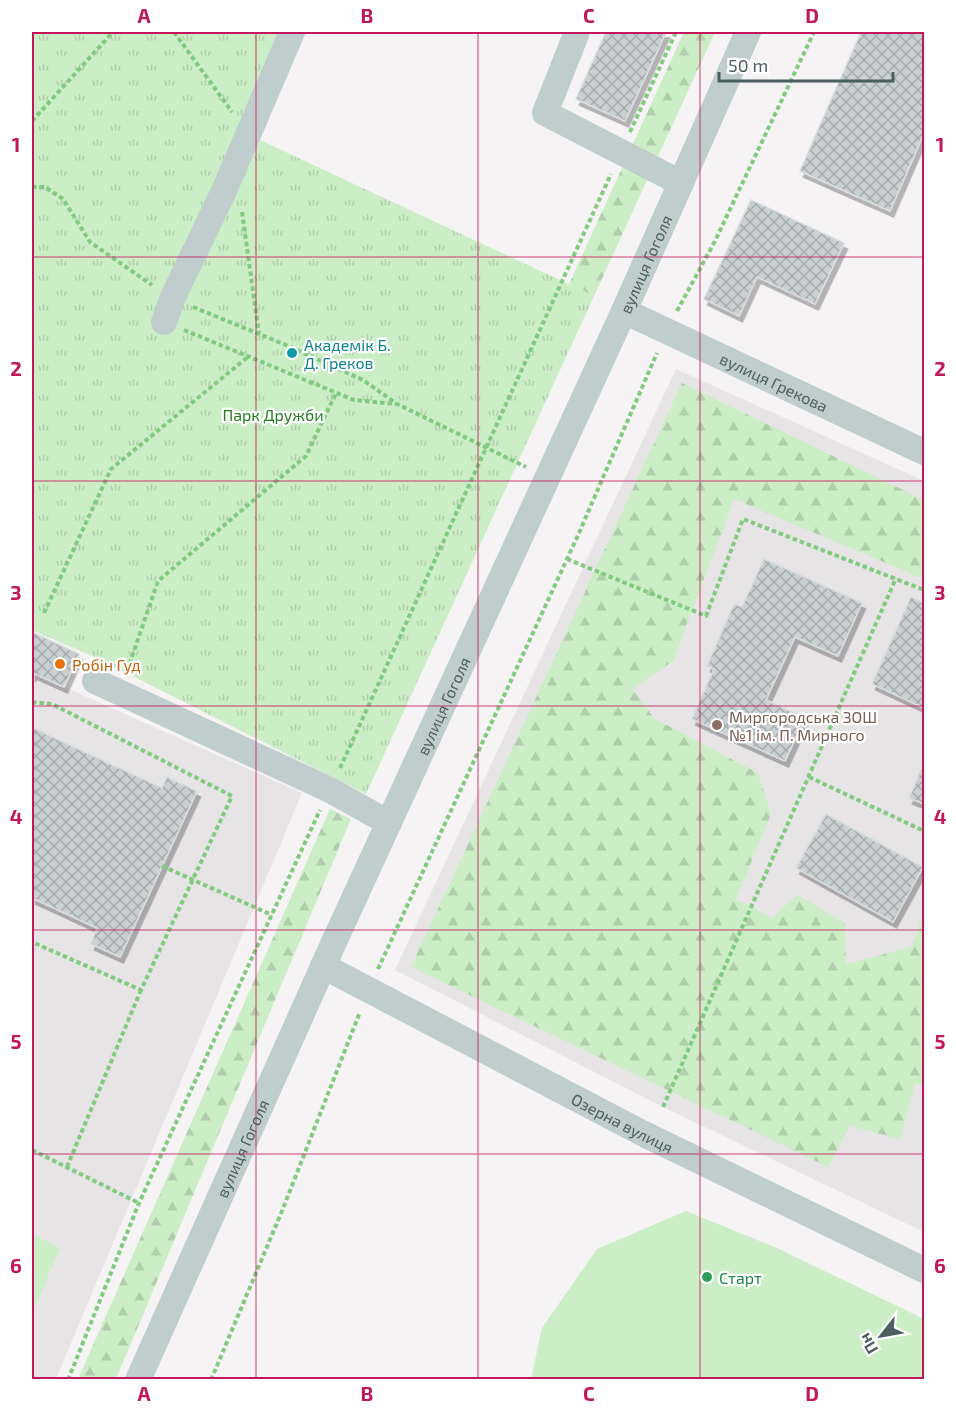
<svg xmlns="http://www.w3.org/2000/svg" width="956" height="1411" viewBox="0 0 956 1411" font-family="'Exo 2',sans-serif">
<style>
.education{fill:#e6e4e5}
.grass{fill:#cbeec6}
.forest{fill:url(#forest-firs)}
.park{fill:url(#park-tufts)}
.building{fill:url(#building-cross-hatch);stroke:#d7dcdd;stroke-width:1.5;filter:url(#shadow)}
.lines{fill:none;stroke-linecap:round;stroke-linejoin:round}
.path{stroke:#81ca7f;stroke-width:4;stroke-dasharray:4.5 3;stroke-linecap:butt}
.minor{stroke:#bfcecd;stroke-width:26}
.grid{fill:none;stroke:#c2185b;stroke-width:1.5;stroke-opacity:0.55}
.culture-dot{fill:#0f9aa8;stroke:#fff;stroke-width:2}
.food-dot{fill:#e8710a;stroke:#fff;stroke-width:2}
.education-dot{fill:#8d6e63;stroke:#fff;stroke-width:2}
.leisure-dot{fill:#2e9e5b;stroke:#fff;stroke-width:2}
.labels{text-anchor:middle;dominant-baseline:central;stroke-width:4.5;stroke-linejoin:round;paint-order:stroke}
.street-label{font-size:16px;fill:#4b5f5e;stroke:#fff}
.culture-label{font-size:16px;fill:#0d838f;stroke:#fff;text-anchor:start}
.park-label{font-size:16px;fill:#217e1e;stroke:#fff}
.food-label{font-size:16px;fill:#c56008;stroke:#fff;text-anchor:start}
.education-label{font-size:16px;fill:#785e54;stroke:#fff;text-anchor:start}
.leisure-label{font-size:16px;fill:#27864d;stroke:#fff;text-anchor:start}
.neatline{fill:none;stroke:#c2185b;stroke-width:2}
.grid-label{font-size:20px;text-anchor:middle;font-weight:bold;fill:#c2185b}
</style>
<defs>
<pattern id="forest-firs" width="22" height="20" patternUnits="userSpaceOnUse" patternTransform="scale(1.5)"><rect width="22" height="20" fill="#cbeec6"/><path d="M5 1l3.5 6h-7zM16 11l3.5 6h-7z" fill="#b0ceac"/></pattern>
<pattern id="park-tufts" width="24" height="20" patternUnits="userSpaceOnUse" patternTransform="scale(1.5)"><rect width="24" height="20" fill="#cbeec6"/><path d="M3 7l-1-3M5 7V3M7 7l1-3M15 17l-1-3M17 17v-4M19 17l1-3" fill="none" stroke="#b0ceac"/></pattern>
<pattern id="building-cross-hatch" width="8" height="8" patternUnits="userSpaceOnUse" patternTransform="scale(1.5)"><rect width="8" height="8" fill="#cad0d1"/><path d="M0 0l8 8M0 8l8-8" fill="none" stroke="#a6acad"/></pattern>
<filter id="shadow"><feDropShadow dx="3.5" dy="6" stdDeviation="0" flood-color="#0004"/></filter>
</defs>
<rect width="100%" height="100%" fill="#f5f3f4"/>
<!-- education -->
<path class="education" d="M 676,369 L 924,481 L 924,1232 L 663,1107 L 395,970 Z
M 33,673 L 302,793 L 56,1379 L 32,1379 Z"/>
<!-- grass -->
<path class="grass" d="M 686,1211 L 779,1249 L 924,1319 L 924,1379 L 531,1379 L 542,1328 L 597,1249 Z
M 32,1234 L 60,1248 L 32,1314 Z"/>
<!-- forest -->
<path class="forest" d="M 684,32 L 715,32 L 594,296 L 569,284 Z
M 682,383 L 924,500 L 924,579 L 734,499 L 673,661 L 632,689 L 655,719 L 758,773 L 771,814 L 736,899 L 772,918 L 797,895 L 845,923 L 846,964 L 911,947 L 924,914 L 924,1084 L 915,1084 L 900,1139 L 849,1126 L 828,1167 L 411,967 Z
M 330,809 L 351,819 L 116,1379 L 78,1379 Z"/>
<!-- park -->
<path class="park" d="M 32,32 L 291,32 L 249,135 L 594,296 L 366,794 L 101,660 L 32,630 Z"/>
<!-- building -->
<path class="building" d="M 606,32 L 666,32 L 625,121 L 576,99 Z
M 861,32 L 924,32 L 924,133 L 890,211 L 800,171 Z
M 751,200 L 844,243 L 815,304 L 757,277 L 739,316 L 704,299 Z
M 764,559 L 862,603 L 838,656 L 795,637 L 766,700 L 805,718 L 785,761 L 692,719 L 714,669 L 707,666 L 734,604 L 742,607 Z
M 911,597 L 924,603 L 924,708 L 872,684 Z
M 32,632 L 79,654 L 64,687 L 33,673 L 32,676 Z
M 33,728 L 162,788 L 167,777 L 197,791 L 120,957 L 91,944 L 97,928 L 32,898 Z
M 924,763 L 924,804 L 909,798 Z
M 826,814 L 923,867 L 893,922 L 796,868 Z"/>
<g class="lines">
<!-- path -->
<path class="path" d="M 174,32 L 232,112
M 32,121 L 113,32
M 630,132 L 676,32
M 32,187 L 45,187 L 63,199 L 90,242 L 152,285
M 242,212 L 259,334
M 193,307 L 286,345 L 363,380 L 397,404 L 526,467
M 677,311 L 715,241 L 814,32
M 184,330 L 354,400 L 396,404
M 567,559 L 706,616 L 743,519 L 924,590
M 44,613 L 111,469 L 249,356
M 127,671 L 158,581 L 306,456 L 336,393
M 32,702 L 52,704 L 232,796 L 141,990 L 32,942
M 340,768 L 611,174
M 809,777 L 924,831
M 162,866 L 272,915
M 378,969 L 579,533 L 657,353
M 663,1107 L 896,578
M 32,1150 L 139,1203
M 67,1167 L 141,990
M 68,1380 L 139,1203 L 320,810
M 211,1380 L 282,1211 L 360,1012"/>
<!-- minor -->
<g class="minor">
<path d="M 577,32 L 545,113 L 681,183"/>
<path id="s1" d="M 624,311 L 924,452"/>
<path d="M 164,322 L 172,299 L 223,193 L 292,32"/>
<path d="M 95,681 L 330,790 L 389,823"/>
<path id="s2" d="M 323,966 L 644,1134 L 924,1270"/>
<path id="s3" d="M 138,1380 L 334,942 L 624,311 L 748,32"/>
</g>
</g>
<!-- grid -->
<path class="grid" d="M 256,32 L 256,1380M 478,32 L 478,1380M 700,32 L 700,1380M 32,257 L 924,257M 32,481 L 924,481M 32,706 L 924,706M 32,930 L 924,930M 32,1154 L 924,1154"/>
<!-- markers -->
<circle class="culture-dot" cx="292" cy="353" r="6"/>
<circle class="food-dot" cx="60" cy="664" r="6"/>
<circle class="education-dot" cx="717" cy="725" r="6"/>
<circle class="leisure-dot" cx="707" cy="1277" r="6"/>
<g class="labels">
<!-- street labels -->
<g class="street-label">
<text stroke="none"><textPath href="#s3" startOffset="1226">вулиця Гоголя</textPath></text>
<text stroke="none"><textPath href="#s1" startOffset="166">вулиця Грекова</textPath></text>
<text stroke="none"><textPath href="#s3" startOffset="740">вулиця Гоголя</textPath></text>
<text stroke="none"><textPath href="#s2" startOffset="338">Озерна вулиця</textPath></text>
<text stroke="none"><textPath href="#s3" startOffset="254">вулиця Гоголя</textPath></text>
</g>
<!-- culture labels -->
<g class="culture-label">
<text x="304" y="344">Академік Б.<tspan x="304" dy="18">Д. Греков</tspan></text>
</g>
<!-- park labels -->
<g class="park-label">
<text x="273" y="414">Парк Дружби</text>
</g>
<!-- food labels -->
<g class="food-label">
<text x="72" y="664">Робін Гуд</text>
</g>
<!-- education labels -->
<g class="education-label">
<text x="729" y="716">Миргородська ЗОШ<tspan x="729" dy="18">№1 ім. П. Мирного</tspan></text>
</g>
<!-- leisure labels -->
<g class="leisure-label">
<text x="719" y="1277">Старт</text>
</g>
</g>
<!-- border -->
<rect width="956" height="1411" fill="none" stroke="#ffffff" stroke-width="66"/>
<!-- north arrow -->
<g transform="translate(881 1336) rotate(239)" stroke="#ffffff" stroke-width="4.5" paint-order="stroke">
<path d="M0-4.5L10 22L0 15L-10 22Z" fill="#4b5f5e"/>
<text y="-9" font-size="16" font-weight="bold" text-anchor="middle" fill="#4b5f5e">Пн</text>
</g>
<!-- scale -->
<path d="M719 72v9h174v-9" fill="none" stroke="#4b5f5e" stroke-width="3"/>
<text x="728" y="72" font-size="18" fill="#4b5f5e" stroke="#ffffff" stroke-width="4.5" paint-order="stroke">50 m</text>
<rect x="33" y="33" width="890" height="1345" class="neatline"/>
<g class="grid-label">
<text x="144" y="23">A</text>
<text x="367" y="23">B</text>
<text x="589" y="23">C</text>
<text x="812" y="23">D</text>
<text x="16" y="152">1</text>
<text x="940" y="152">1</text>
<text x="16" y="376">2</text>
<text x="940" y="376">2</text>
<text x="16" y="600">3</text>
<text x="940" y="600">3</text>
<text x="16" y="824">4</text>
<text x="940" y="824">4</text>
<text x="16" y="1049">5</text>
<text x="940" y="1049">5</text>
<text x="16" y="1273">6</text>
<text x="940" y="1273">6</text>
<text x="144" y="1401">A</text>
<text x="367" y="1401">B</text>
<text x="589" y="1401">C</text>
<text x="812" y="1401">D</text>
</g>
</svg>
